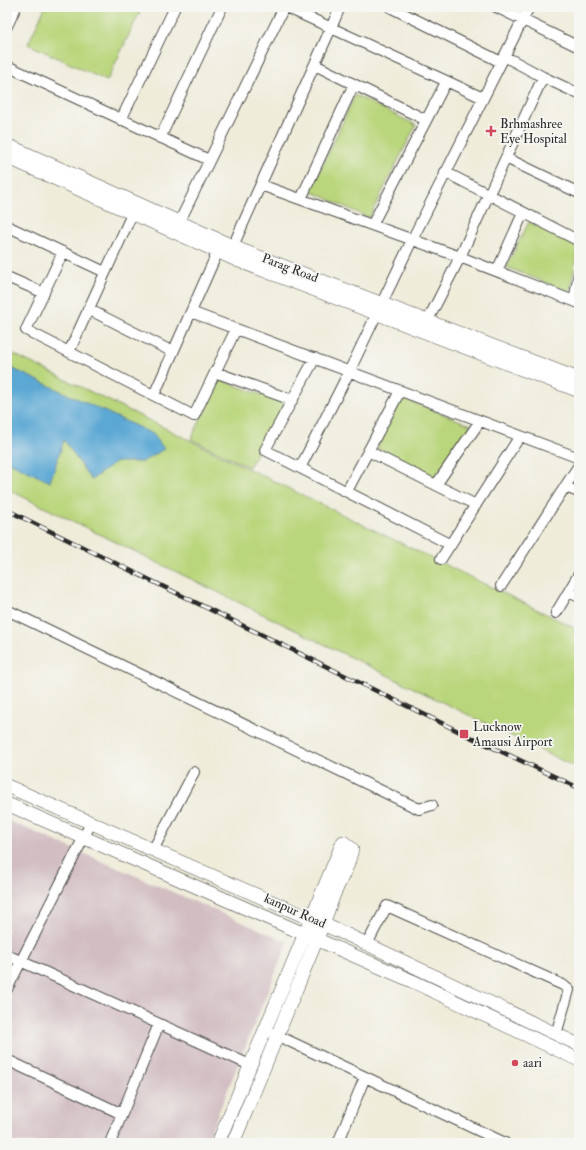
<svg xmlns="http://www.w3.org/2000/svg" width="586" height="1150" viewBox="0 0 586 1150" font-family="'IM FELL Double Pica',serif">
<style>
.industrial{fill:#d2bec2}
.green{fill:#bad67c;stroke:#728054}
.water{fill:#5ba8d4;stroke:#436a80}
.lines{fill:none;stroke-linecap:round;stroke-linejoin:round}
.minor-casing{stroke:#484845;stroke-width:12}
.tertiary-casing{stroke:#484845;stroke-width:14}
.minor{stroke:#fff;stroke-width:10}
.tertiary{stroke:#fff;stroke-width:13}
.rail-casing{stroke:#2b2b2b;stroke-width:4.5}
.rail{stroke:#f6f6f2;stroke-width:3;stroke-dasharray:9;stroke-linecap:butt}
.poi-dot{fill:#d1495b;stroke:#f6f6f2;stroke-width:1.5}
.labels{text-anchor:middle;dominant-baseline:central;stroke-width:3.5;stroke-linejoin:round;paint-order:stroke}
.poi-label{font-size:13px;fill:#2b2b2b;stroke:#f6f6f2;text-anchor:start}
.street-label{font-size:13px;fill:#2b2b2b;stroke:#f6f6f2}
</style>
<rect width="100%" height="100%" fill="#f6f6f2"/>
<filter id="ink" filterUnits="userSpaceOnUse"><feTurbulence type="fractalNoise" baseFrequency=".025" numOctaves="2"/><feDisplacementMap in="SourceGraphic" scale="8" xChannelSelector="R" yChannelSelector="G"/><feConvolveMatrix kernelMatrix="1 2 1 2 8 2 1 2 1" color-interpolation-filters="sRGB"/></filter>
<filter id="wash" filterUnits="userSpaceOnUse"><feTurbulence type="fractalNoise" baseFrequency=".012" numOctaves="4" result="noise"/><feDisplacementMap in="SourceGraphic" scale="16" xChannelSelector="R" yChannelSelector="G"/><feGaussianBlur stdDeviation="0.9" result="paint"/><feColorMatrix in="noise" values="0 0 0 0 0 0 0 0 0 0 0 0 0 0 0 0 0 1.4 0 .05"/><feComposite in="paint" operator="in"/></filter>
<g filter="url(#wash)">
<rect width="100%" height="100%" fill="#efecda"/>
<!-- industrial -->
<path class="industrial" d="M 7,820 L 288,942 L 206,1143 L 7,1143 Z"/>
<!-- green -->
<path class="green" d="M 45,7 L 142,7 L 107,81 L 28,44 Z
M 355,95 L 416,125 L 369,218 L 311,191 Z
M 529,222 L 578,247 L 570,292 L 506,267 Z
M 7,351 L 579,630 L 579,769 L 7,489 Z
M 220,380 L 285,403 L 249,467 L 191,439 Z
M 402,398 L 471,425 L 436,479 L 377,448 Z"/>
<!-- water -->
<path class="water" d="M 7,366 L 153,434 L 164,449 L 142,462 L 116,462 L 91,480 L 64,440 L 50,482 L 7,461 Z"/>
</g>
<g filter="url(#ink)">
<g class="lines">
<!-- minor casing -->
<g class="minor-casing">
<path id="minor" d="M 286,7 L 483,98
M 390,7 L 501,62
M 496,7 L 579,47
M 7,26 L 16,7
M 504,56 L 543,77 L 579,94
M 315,65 L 426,120
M 7,66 L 209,160
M 121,120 L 175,7
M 160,138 L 222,7
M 506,158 L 579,193
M 445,172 L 579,241
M 261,185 L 460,257 L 579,303
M 301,199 L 354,84
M 372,225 L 446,82
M 7,226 L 105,272
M 176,229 L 284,7
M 233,246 L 331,28 L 340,7
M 63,252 L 26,330 L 194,416 L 236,329
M 497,271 L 523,213
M 7,277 L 44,293
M 574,301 L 579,273
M 88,309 L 173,352
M 191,312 L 579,458
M 427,322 L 460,257 L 543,77
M 69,352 L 132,214
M 315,358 L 265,450 L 451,545
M 215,372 L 292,400
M 154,395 L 218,251
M 368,451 L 476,505
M 300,468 L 349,372 L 412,240 L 529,7
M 436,485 L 480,421
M 565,487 L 579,492
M 347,491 L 400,391
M 441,559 L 520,436
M 501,586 L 579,465
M 569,592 L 579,597
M 7,610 L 419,809 L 432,805
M 556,613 L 579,574
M 153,850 L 194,772
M 367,944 L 387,906 L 563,985 L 569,990 L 556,1034
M 7,955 L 250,1065
M 7,989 L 91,823
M 272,1033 L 505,1143
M 7,1060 L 122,1114
M 110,1143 L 159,1024
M 338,1143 L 365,1077"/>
</g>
<!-- tertiary casing -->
<g class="tertiary-casing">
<path id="tertiary" d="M 7,145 L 241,250 L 579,379
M 7,157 L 239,261 L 579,391
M 7,786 L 350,936 L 579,1045
M 7,804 L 412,981 L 579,1060
M 218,1143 L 343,842 L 352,849 L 348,864 L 334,894 L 323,924 L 233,1143"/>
</g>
<!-- minor -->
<use href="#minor" class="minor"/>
<!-- tertiary -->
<use href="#tertiary" class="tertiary"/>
<!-- rail casing -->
<g class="rail-casing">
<path id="rail" d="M 7,510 L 464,734 L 579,788"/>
</g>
<!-- rail -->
<use href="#rail" class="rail"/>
</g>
</g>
<!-- markers -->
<g class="poi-dot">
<path d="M489 125h4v4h4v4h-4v4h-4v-4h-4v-4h4z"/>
<rect x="459" y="729" width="10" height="10" rx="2"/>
<circle cx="515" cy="1063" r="4"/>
</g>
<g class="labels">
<!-- poi labels -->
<g class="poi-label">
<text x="500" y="124">Brhmashree<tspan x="500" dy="15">Eye Hospital</tspan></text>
<text x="473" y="727">Lucknow<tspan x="473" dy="15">Amausi Airport</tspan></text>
<text x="523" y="1063">aari</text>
</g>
<!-- street labels -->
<g class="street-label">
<text transform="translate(290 268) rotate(21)">Parag Road</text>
<text transform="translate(295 911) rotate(24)">kanpur Road</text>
</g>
</g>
<!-- margin -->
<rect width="586" height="1150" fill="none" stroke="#f6f6f2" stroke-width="24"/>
</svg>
